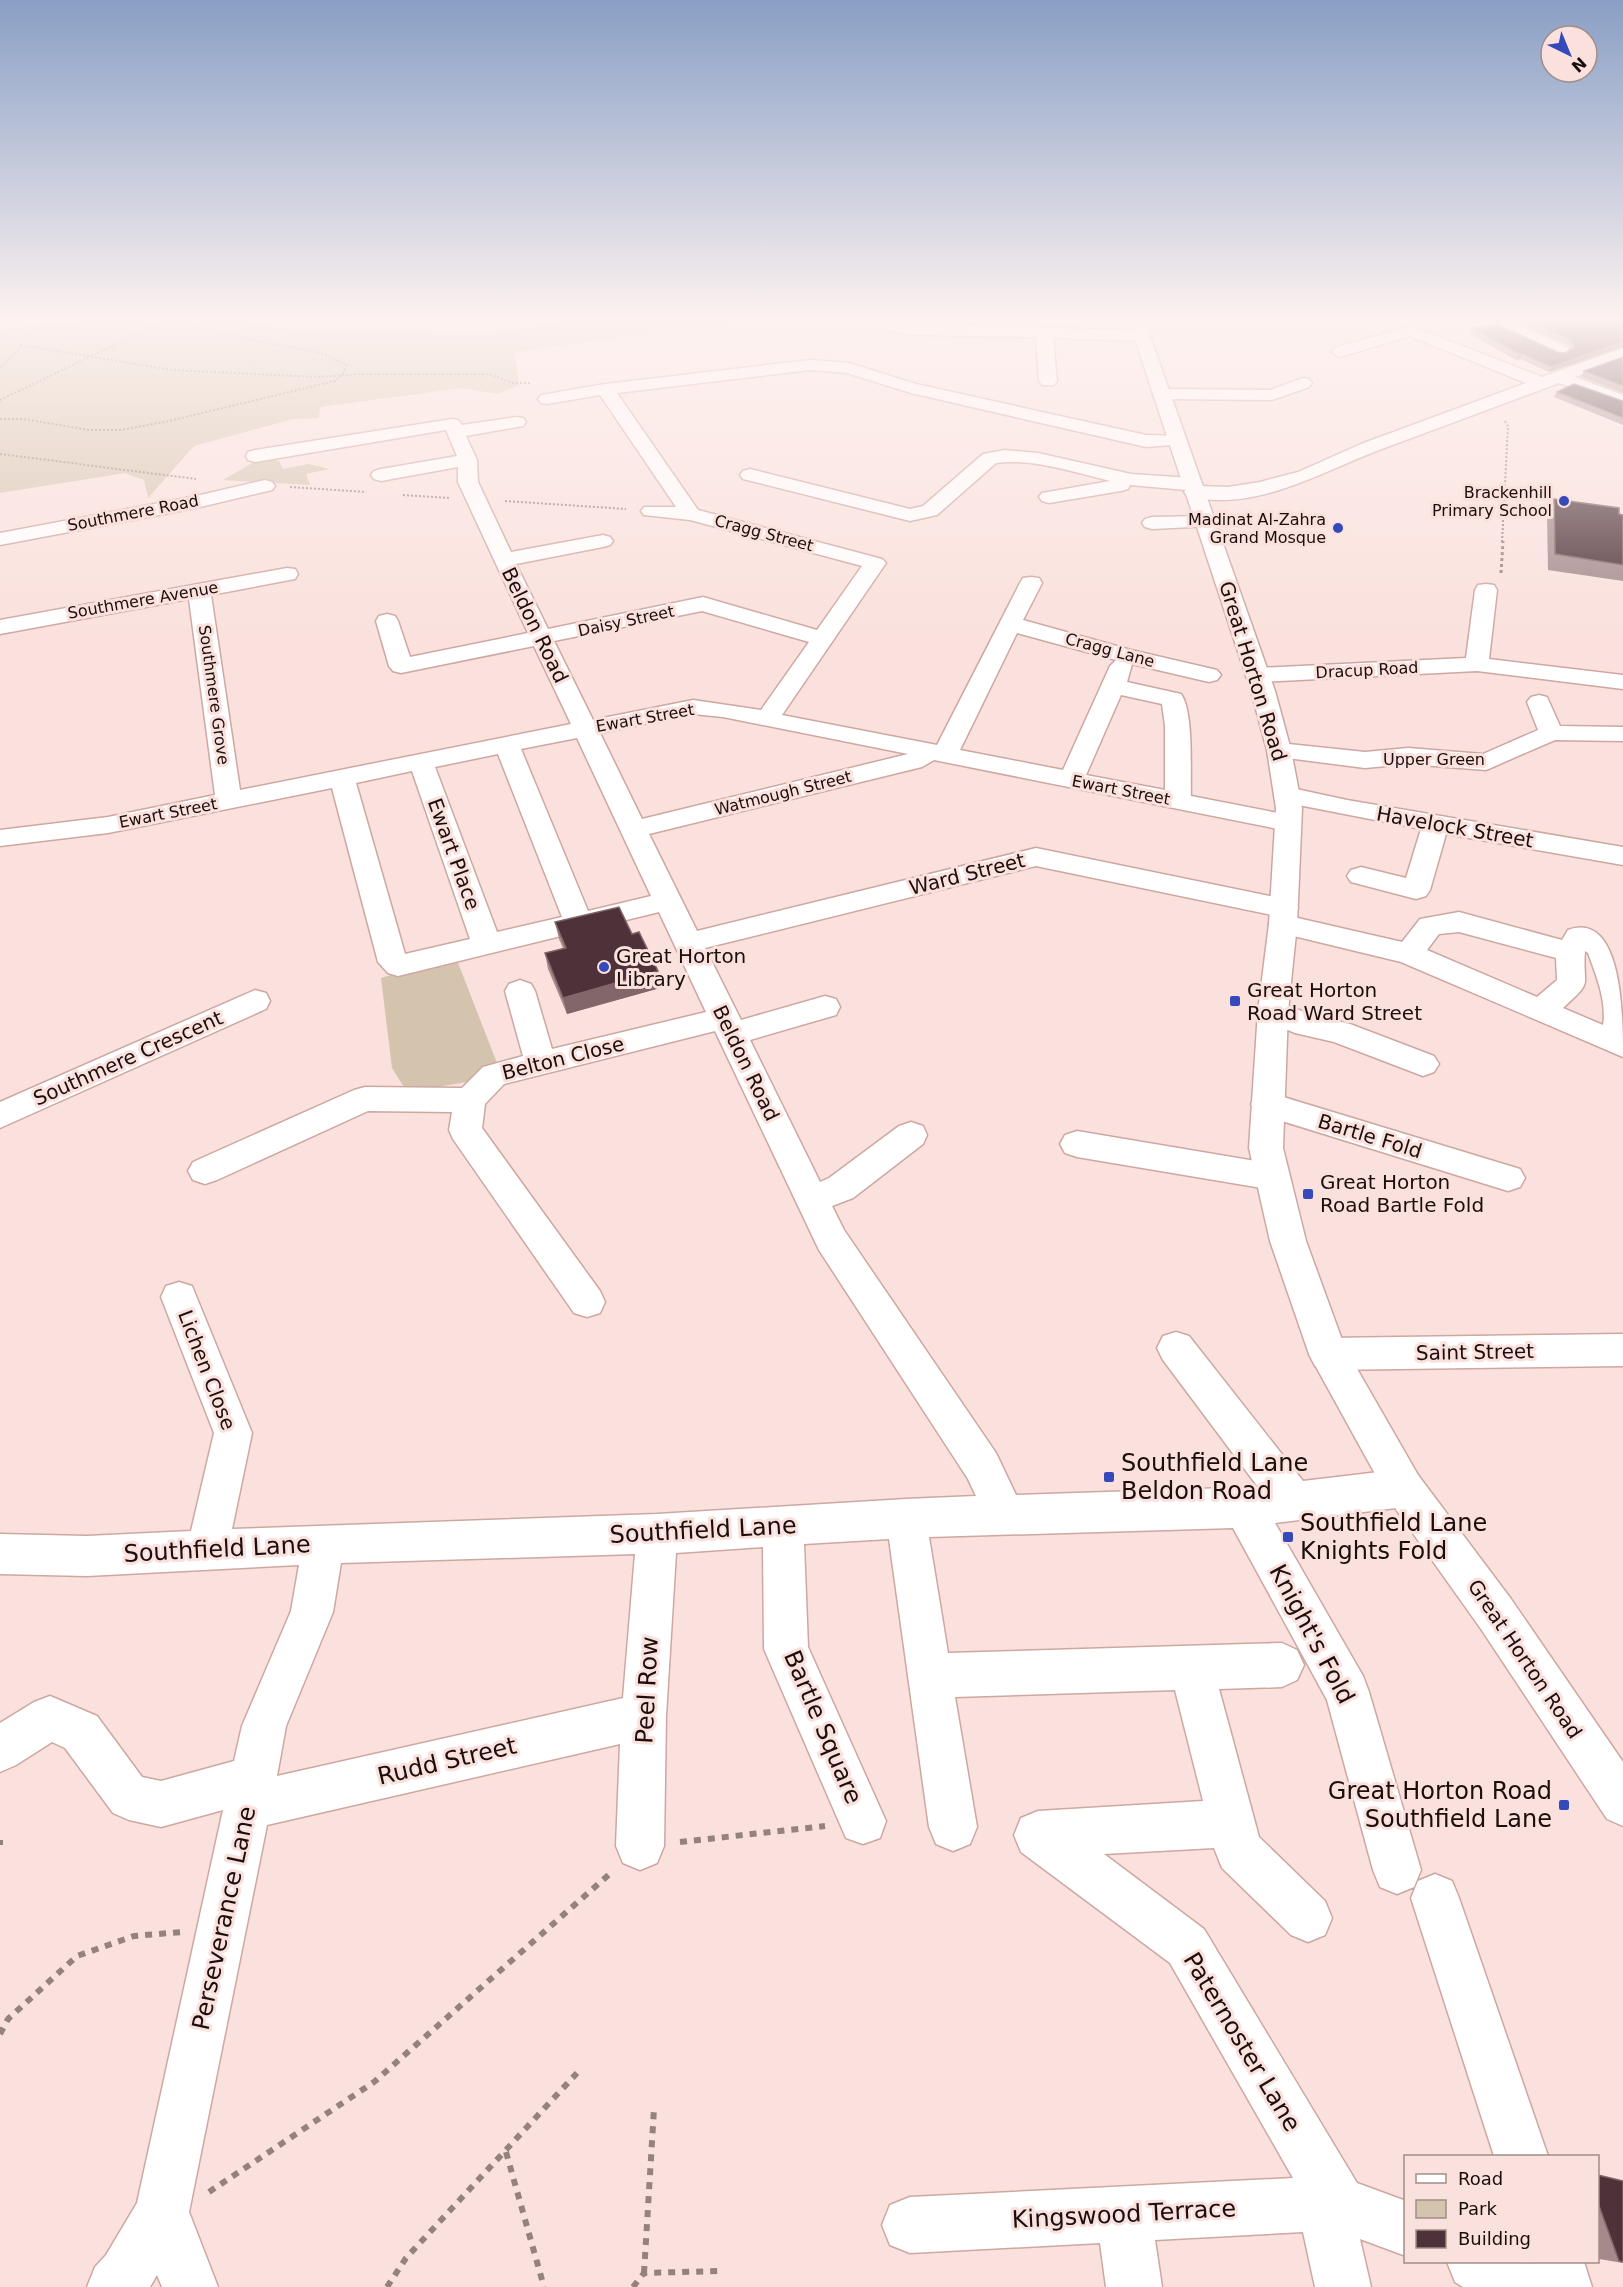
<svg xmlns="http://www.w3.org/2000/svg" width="1623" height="2287" viewBox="0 0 1623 2287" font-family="'DejaVu Sans',sans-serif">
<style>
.green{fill:#d5c4ad}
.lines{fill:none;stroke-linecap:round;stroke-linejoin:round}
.minor-casing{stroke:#cea7a1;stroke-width:3}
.major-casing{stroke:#cea7a1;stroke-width:3}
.path-far2{stroke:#95827f;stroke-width:2;stroke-dasharray:2 2;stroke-linecap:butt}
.path-far1{stroke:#95827f;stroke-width:3;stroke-dasharray:3 3;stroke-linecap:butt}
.path{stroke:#95827f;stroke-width:6;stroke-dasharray:7 7;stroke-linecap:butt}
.minor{fill:#fff;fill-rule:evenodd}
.major{fill:#fff;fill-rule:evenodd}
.wall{fill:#a48a8b}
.shaded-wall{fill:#82666a}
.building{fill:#4e3239;stroke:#82666a;stroke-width:1.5}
.poi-dot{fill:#3549bb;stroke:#fae1dd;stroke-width:2}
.labels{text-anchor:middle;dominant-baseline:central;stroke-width:6;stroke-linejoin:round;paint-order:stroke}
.far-poi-label{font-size:16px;fill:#1b0e0c;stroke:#fae1dd;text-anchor:end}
.far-street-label{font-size:16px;fill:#1b0e0c;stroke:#fae1dd}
.street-label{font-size:20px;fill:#1b0e0c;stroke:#fae1dd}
.poi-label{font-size:20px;fill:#1b0e0c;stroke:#fae1dd;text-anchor:start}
.near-poi-label{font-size:24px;fill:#1b0e0c;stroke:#fae1dd;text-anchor:start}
.near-street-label{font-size:24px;fill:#1b0e0c;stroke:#fae1dd}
</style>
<rect width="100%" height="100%" fill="#fae1dd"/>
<!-- green -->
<path class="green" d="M 105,318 L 234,318 L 291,329 L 491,332 L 561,322 L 565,318 L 773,318 L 779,320 L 622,337 L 515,352 L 519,385 L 498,394 L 461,388 L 320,407 L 319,418 L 293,419 L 194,446 L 148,498 L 144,480 L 125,473 L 0,493 L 0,332 Z
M 265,458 L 279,461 L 283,469 L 309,464 L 329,469 L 306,474 L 310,485 L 223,480 L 259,459 Z
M 455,955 L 497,1063 L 483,1069 L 467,1082 L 407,1092 L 392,1068 L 381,978 Z"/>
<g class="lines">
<!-- minor casing -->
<g class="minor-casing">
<path id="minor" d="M 16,318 L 57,318 L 49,323 L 0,330 L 0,320 Z
M 881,318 L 897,318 L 898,323 L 911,325 L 947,324 L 1142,331 L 1150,336 L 1142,341 L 1053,338 L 1057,381 L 1054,385 L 1042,385 L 1039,381 L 1036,337 L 911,335 L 885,329 Z
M 1134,318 L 1196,319 L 1204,324 L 1196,329 L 1140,326 L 1134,324 L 1132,321 Z
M 1487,318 L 1504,318 L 1568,348 L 1570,352 L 1562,357 L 1556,356 L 1497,328 Z
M 1411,326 L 1542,377 L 1623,348 L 1623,359 L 1575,377 L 1623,395 L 1623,406 L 1559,383 C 1499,405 1439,428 1379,450 C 1319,473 1254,513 1187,496 L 1184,492 L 1186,490 L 1130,485 L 1128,489 L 1121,491 L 1049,503 L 1042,501 L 1039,497 L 1042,493 L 1110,481 C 1073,472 1034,458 996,463 L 937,515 L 910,521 L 743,479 L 740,475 L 743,471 L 750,469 L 910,509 L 923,506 L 983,454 L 1005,450 L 1038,453 L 1131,474 L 1191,478 L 1198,480 L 1201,484 L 1199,486 L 1228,487 L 1260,482 L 1298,472 L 1361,444 L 1526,383 L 1410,336 L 1340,357 L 1332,352 L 1334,348 Z
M 810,360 L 849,363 L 916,384 L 1146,435 L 1184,436 L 1186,440 L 1184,444 L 1146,447 L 911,393 L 847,373 L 810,370 L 617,393 L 698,510 L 882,559 L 886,563 L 782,715 L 937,745 L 1020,583 L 1023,578 L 1031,577 L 1039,578 L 1042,583 L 1023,620 L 1131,650 L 1217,670 L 1221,675 L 1217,680 L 1209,682 L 1132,664 L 1127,682 L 1181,694 C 1194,712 1190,772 1191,796 L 1288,815 L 1297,817 L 1301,823 L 1297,829 L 1288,831 L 934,760 L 922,767 L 649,834 L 697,931 L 1036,848 L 1284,899 L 1294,901 L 1298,908 L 1294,915 L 1289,916 L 1402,942 L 1420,919 L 1459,912 L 1562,940 L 1568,930 C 1623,910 1623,1018 1623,1057 L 1401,962 L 1273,931 L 1269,924 L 1273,917 L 1277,916 L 1036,866 L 705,948 L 741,1020 L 825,996 L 836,999 L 840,1007 L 836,1015 L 750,1040 L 820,1182 L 829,1178 L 899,1126 L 911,1122 L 923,1126 L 927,1135 L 923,1144 L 853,1198 L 832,1206 L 844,1230 L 996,1453 L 1016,1495 L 1258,1487 L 1163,1360 L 1157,1348 L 1163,1336 L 1176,1332 L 1189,1336 L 1303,1481 L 1404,1469 L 1418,1475 L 1424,1488 L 1418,1501 L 1404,1507 L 1275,1523 L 1363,1676 L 1369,1692 L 1421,1870 L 1414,1887 L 1397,1894 L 1380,1887 L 1373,1870 L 1327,1700 L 1233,1528 L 929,1537 L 948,1653 L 1282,1643 L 1297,1650 L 1304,1665 L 1297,1680 L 1282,1687 L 1219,1689 L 1259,1837 L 1325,1901 L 1332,1918 L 1325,1935 L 1308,1942 L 1291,1935 L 1222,1868 L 1214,1848 L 1104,1854 L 1204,1929 L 1357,2183 L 1406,2201 L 1406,2256 L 1360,2239 L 1371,2287 L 1315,2287 L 1303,2232 L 1155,2240 L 1162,2287 L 1106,2287 L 1100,2243 L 910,2253 L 890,2245 L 882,2225 L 890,2205 L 910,2197 L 1293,2178 L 1170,1963 L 1021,1852 L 1014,1835 L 1021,1818 L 1038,1811 L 1203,1801 L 1175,1690 L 955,1697 L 977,1827 L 970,1844 L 953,1851 L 936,1844 L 929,1827 L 889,1539 L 804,1544 L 808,1647 L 886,1821 L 880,1838 L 863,1844 L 846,1838 L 764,1649 L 763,1547 L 676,1553 L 666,1716 L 664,1846 L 657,1863 L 640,1870 L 623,1863 L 616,1846 L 620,1744 L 267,1825 L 189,2212 L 218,2287 L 162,2287 L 157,2275 L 150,2287 L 87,2287 L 95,2267 L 106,2255 L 137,2203 L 223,1810 L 161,1827 L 129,1820 L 113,1813 L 65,1748 L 52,1742 L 16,1765 L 0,1772 L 0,1723 L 34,1702 L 50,1696 L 97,1716 L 142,1777 L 161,1781 L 234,1761 L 242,1726 L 291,1611 L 299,1565 L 87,1576 L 0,1574 L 0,1534 L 87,1536 L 191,1531 L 214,1433 L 161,1297 L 166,1286 L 179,1282 L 192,1286 L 252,1433 L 232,1529 L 657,1514 L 906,1499 L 976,1496 L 968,1479 L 819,1250 L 715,1031 L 504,1084 L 485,1104 L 482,1128 L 600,1291 L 605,1302 L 600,1313 L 587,1317 L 574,1313 L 453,1139 L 449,1130 L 452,1112 L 368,1111 L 217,1180 L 205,1184 L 193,1180 L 188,1171 L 193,1162 L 354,1090 L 365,1087 L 462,1088 L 483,1067 L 523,1056 L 505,991 L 509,984 L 520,980 L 531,984 L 535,991 L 552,1049 L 706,1012 L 659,912 L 398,976 L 388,973 L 378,962 L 332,788 L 108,833 L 0,846 L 0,830 L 108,817 L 215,795 L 189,599 L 0,634 L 0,620 L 287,568 L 295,569 L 298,574 L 295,579 L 211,595 L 240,790 L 571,724 L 534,646 L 401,673 L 393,671 L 389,666 L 376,621 L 379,616 L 387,614 L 395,616 L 398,621 L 410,657 L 528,633 L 458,482 L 458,467 L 381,481 L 374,479 L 371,475 L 374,471 L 381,469 L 457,456 L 446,430 L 255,462 L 248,460 L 246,456 L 248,452 L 255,450 L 452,419 L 458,420 L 462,425 L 517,417 L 523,418 L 526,422 L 523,426 L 466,436 L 477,460 L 478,482 L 511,552 L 603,535 L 610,537 L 613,541 L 610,545 L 603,547 L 516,564 L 548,629 L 703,597 L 817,630 L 862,566 L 690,520 L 644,515 L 641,511 L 644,507 L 676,507 L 600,395 L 547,404 L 541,403 L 538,399 L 541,395 L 547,394 L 605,384 ZM 702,611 L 809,642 L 761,710 L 693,700 L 593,720 L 554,641 ZM 1017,633 L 1116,660 L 1110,666 L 1063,770 L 960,750 ZM 1121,695 L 1162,704 L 1165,726 L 1165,790 L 1086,775 ZM 693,714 L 723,717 L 908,754 L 642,819 L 600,733 ZM 577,738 L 651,896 L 588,911 L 521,749 ZM 498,754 L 562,917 L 497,932 L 435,767 ZM 412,771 L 470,939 L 405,954 L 356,783 ZM 1459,932 L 1556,958 L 1557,980 L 1537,997 L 1427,950 L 1439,934 ZM 1585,951 L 1588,953 C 1596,975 1607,1002 1603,1025 L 1563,1008 C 1595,979 1582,988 1585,951 ZM 635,1554 L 623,1698 L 277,1776 L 286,1726 L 333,1612 L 341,1563 Z
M 1303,378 L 1309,379 L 1312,383 L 1309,387 L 1272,400 L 1162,399 L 1156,398 L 1153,394 L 1156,390 L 1162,389 L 1270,390 Z
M 265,480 L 272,482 L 275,486 L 272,490 L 196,508 L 0,545 L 0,533 L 196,496 Z
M 1205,516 L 1212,518 L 1215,522 L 1212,526 L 1152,529 L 1145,527 L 1142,523 L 1145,519 L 1152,517 Z
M 1486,584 L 1494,585 L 1497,590 L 1489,659 L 1623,675 L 1623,689 L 1477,671 L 1258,682 L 1250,680 L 1246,675 L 1250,670 L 1258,668 L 1466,658 L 1475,590 L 1478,585 Z
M 1539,695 L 1547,697 L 1560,726 L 1623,727 L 1623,741 L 1555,740 L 1486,770 L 1408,764 L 1365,768 L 1279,757 L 1270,755 L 1267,750 L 1270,745 L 1279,743 L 1365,752 L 1408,748 L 1483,754 L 1538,730 L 1527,702 L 1531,697 Z
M 1287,787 L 1347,800 L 1623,847 L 1623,865 L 1446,834 L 1430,890 L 1426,896 L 1416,899 L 1351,882 L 1347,876 L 1351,870 L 1361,867 L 1406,878 L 1421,829 L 1278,801 L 1274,795 L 1278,789 Z
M 255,990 L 266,993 L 270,1001 L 266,1009 L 0,1128 L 0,1102 Z
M 1273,1000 L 1312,1015 L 1350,1024 L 1434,1056 L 1439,1064 L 1434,1072 L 1423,1076 L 1334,1042 L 1295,1033 L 1262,1019 L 1258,1011 L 1262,1003 Z
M 1267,1092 L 1520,1169 L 1525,1178 L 1520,1187 L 1508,1191 L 1256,1113 L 1251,1104 L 1256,1095 Z
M 1077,1131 L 1273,1164 L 1285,1168 L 1290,1177 L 1285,1186 L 1273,1190 L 1077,1157 L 1065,1153 L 1060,1144 L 1065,1135 Z
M 1623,1334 L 1623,1366 L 1328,1370 L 1315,1366 L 1309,1354 L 1315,1342 L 1328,1338 Z
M 1435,1874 L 1452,1881 L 1459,1898 L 1548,2156 L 1494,2156 L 1411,1898 L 1418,1881 Z
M 1447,2262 L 1524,2262 L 1529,2264 L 1528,2262 L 1584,2262 L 1592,2287 L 1463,2287 L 1455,2282 Z"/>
</g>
<!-- major casing -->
<g class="major-casing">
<path id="major" d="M 1131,318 L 1147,318 L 1150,336 L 1275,691 L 1291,750 L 1302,808 L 1297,924 L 1288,1011 L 1283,1148 L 1306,1241 L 1345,1348 L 1418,1475 L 1511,1599 L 1623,1762 L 1623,1826 L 1607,1819 L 1481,1629 L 1390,1501 L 1309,1354 L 1270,1241 L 1249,1148 L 1258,1011 L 1269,924 L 1276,808 L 1267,750 L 1251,691 L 1134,336 Z"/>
</g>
<!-- path-far2 -->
<path class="path-far2" d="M 20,345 L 172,370 L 317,377 L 361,374 L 489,374 L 512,383 L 530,383
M 0,368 L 22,346
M 0,400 L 171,318
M 0,419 L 23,419 L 89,430 L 121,430 L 169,421 L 335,381 L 342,375 L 347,365 L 321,353 L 199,329 L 187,318
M 0,454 L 196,479
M 290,487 L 366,492
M 403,495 L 450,498
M 505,501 L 626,509
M 1502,542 L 1508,426 L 1504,420"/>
<!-- path-far1 -->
<path class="path-far1" d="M 1501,573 L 1503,541"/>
<!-- path -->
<path class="path" d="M 0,1840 L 0,1845
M 680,1842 L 825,1826
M 0,2034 L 8,2019 L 77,1956 L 134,1936 L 182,1932
M 506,2152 L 544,2287
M 209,2192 L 374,2082 L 613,1871
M 644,2273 L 654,2109
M 387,2287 L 406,2258 L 577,2073
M 633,2287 L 644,2273 L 721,2271"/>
<!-- minor -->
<use href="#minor" class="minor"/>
<!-- major -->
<use href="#major" class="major"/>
</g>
<!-- wall -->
<path class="wall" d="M 1519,318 L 1623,318 L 1623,347 L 1549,372 L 1520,359 L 1516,360 L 1470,334 L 1472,328 L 1557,352 L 1565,353 L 1571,350 L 1569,346 L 1517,322 Z
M 1623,357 L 1623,393 L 1581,377 L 1584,371 Z
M 1557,392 L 1623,401 L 1623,425 L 1554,397 Z
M 1554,499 L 1623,515 L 1623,581 L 1548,570 L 1547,514 Z
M 555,922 L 632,934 L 660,988 L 567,1014 L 548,969 L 545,953 L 563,948 L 559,939 Z
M 1598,2175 L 1623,2181 L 1623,2263 L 1599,2259 L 1598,2256 Z"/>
<!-- shaded-wall -->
<path class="shaded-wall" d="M 1623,342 L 1623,347 L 1549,372 L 1551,367 Z
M 1518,354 L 1523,354 L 1520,359 L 1516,360 Z
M 658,971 L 660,988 L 567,1014 L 563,998 Z"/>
<!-- building -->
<path class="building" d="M 1523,318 L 1623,318 L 1623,342 L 1551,367 L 1523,354 L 1518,354 L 1472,328 L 1497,324 L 1557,352 L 1565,353 L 1574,347 L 1571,340 Z
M 1623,357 L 1623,386 L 1584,371 Z
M 1574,384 L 1623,401 L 1623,418 L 1557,392 Z
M 1554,499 L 1619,508 L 1619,514 L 1623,515 L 1623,565 L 1555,554 Z
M 619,907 L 632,934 L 639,932 L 658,971 L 563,998 L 545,953 L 566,948 L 555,922 Z
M 1598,2175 L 1623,2181 L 1623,2262 L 1619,2261 L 1598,2203 Z"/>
<!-- sky -->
<linearGradient id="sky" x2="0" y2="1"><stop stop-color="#899fc5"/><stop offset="0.5" stop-color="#fdf2f0"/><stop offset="1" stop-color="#fdf2f0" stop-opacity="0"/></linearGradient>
<rect width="1623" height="638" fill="url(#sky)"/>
<!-- markers -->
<g class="poi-dot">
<circle cx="1564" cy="501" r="6"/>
<circle cx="1338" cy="528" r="6"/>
<circle cx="604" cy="967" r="6"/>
<rect x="1229" y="995" width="12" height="12" rx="3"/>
<rect x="1302" y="1188" width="12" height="12" rx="3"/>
<rect x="1103" y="1471" width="12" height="12" rx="3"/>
<rect x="1282" y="1531" width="12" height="12" rx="3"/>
<rect x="1558" y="1799" width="12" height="12" rx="3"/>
</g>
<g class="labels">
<!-- far-poi labels -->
<g class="far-poi-label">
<text x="1552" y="492">Brackenhill<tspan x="1552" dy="18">Primary School</tspan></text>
<text x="1326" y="519">Madinat Al-Zahra<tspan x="1326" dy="18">Grand Mosque</tspan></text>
</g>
<!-- far-street labels -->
<g class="far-street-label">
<text transform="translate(133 513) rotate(-11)">Southmere Road</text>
<text transform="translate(764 533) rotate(15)">Cragg Street</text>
<text transform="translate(143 600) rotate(-10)">Southmere Avenue</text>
<text transform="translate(626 621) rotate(-12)">Daisy Street</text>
<text transform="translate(1110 650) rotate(15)">Cragg Lane</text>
<text transform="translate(1367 670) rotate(-3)">Dracup Road</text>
<text transform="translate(214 695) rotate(82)">Southmere Grove</text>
<text transform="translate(645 718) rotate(-10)">Ewart Street</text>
<text x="1434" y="759">Upper Green</text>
<text transform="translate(1121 790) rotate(11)">Ewart Street</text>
<text transform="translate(783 793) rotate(-14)">Watmough Street</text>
<text transform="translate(168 813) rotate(-11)">Ewart Street</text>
</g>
<!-- street labels -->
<g class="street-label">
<text transform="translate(535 625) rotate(64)">Beldon Road</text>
<text transform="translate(1253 671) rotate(73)">Great Horton Road</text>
<text transform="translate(1455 827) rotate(10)">Havelock Street</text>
<text transform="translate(454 854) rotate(70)">Ewart Place</text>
<text transform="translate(967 874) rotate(-14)">Ward Street</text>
<text transform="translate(128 1058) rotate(-24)">Southmere Crescent</text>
<text transform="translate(563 1058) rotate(-14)">Belton Close</text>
<text transform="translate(746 1063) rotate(64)">Beldon Road</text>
<text transform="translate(1370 1136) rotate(17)">Bartle Fold</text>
<text transform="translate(1475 1352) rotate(-1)">Saint Street</text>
<text transform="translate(207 1370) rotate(69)">Lichen Close</text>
<text transform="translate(1525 1659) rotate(56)">Great Horton Road</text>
</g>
<!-- poi labels -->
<g class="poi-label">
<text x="616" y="956">Great Horton<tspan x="616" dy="23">Library</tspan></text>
<text x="1247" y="990">Great Horton<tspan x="1247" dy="23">Road Ward Street</tspan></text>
<text x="1320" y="1182">Great Horton<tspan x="1320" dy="23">Road Bartle Fold</tspan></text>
</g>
<!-- near-poi labels -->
<g class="near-poi-label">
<text x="1121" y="1463">Southfield Lane<tspan x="1121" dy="28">Beldon Road</tspan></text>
<text x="1300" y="1523">Southfield Lane<tspan x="1300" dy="28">Knights Fold</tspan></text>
<text x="1552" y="1791" text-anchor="end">Great Horton Road<tspan x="1552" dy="28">Southfield Lane</tspan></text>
</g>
<!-- near-street labels -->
<g class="near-street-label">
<text transform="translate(703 1530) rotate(-3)">Southfield Lane</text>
<text transform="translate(217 1549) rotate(-3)">Southfield Lane</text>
<text transform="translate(1312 1634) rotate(62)">Knight's Fold</text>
<text transform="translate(647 1690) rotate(-87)">Peel Row</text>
<text transform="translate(823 1727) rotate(67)">Bartle Square</text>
<text transform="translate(447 1761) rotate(-13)">Rudd Street</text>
<text transform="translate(224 1918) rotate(-78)">Perseverance Lane</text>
<text transform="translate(1242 2042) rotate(59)">Paternoster Lane</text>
<text transform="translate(1124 2214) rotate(-3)">Kingswood Terrace</text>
</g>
</g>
<!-- legend -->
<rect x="1404" y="2155" width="195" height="108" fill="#fae1dd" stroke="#a18d89" stroke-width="1.5"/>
<rect x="1416" y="2174" width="30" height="9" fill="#ffffff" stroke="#a18d89" stroke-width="1.5"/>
<text x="1458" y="2185" font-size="18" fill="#1b0e0c">Road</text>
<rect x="1416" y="2200" width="30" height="18" fill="#d5c4ad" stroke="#a18d89" stroke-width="1.5"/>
<text x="1458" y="2215" font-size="18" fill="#1b0e0c">Park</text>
<rect x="1416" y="2230" width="30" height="18" fill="#4e3239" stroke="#a18d89" stroke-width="1.5"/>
<text x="1458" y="2245" font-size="18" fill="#1b0e0c">Building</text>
<!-- north arrow -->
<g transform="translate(1569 54) rotate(137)"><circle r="28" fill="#fae1dd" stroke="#a18d89" stroke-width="1.5"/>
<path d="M0-4.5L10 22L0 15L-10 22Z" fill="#3549bb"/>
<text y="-9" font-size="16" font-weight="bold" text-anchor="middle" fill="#1b0e0c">N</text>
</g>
</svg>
